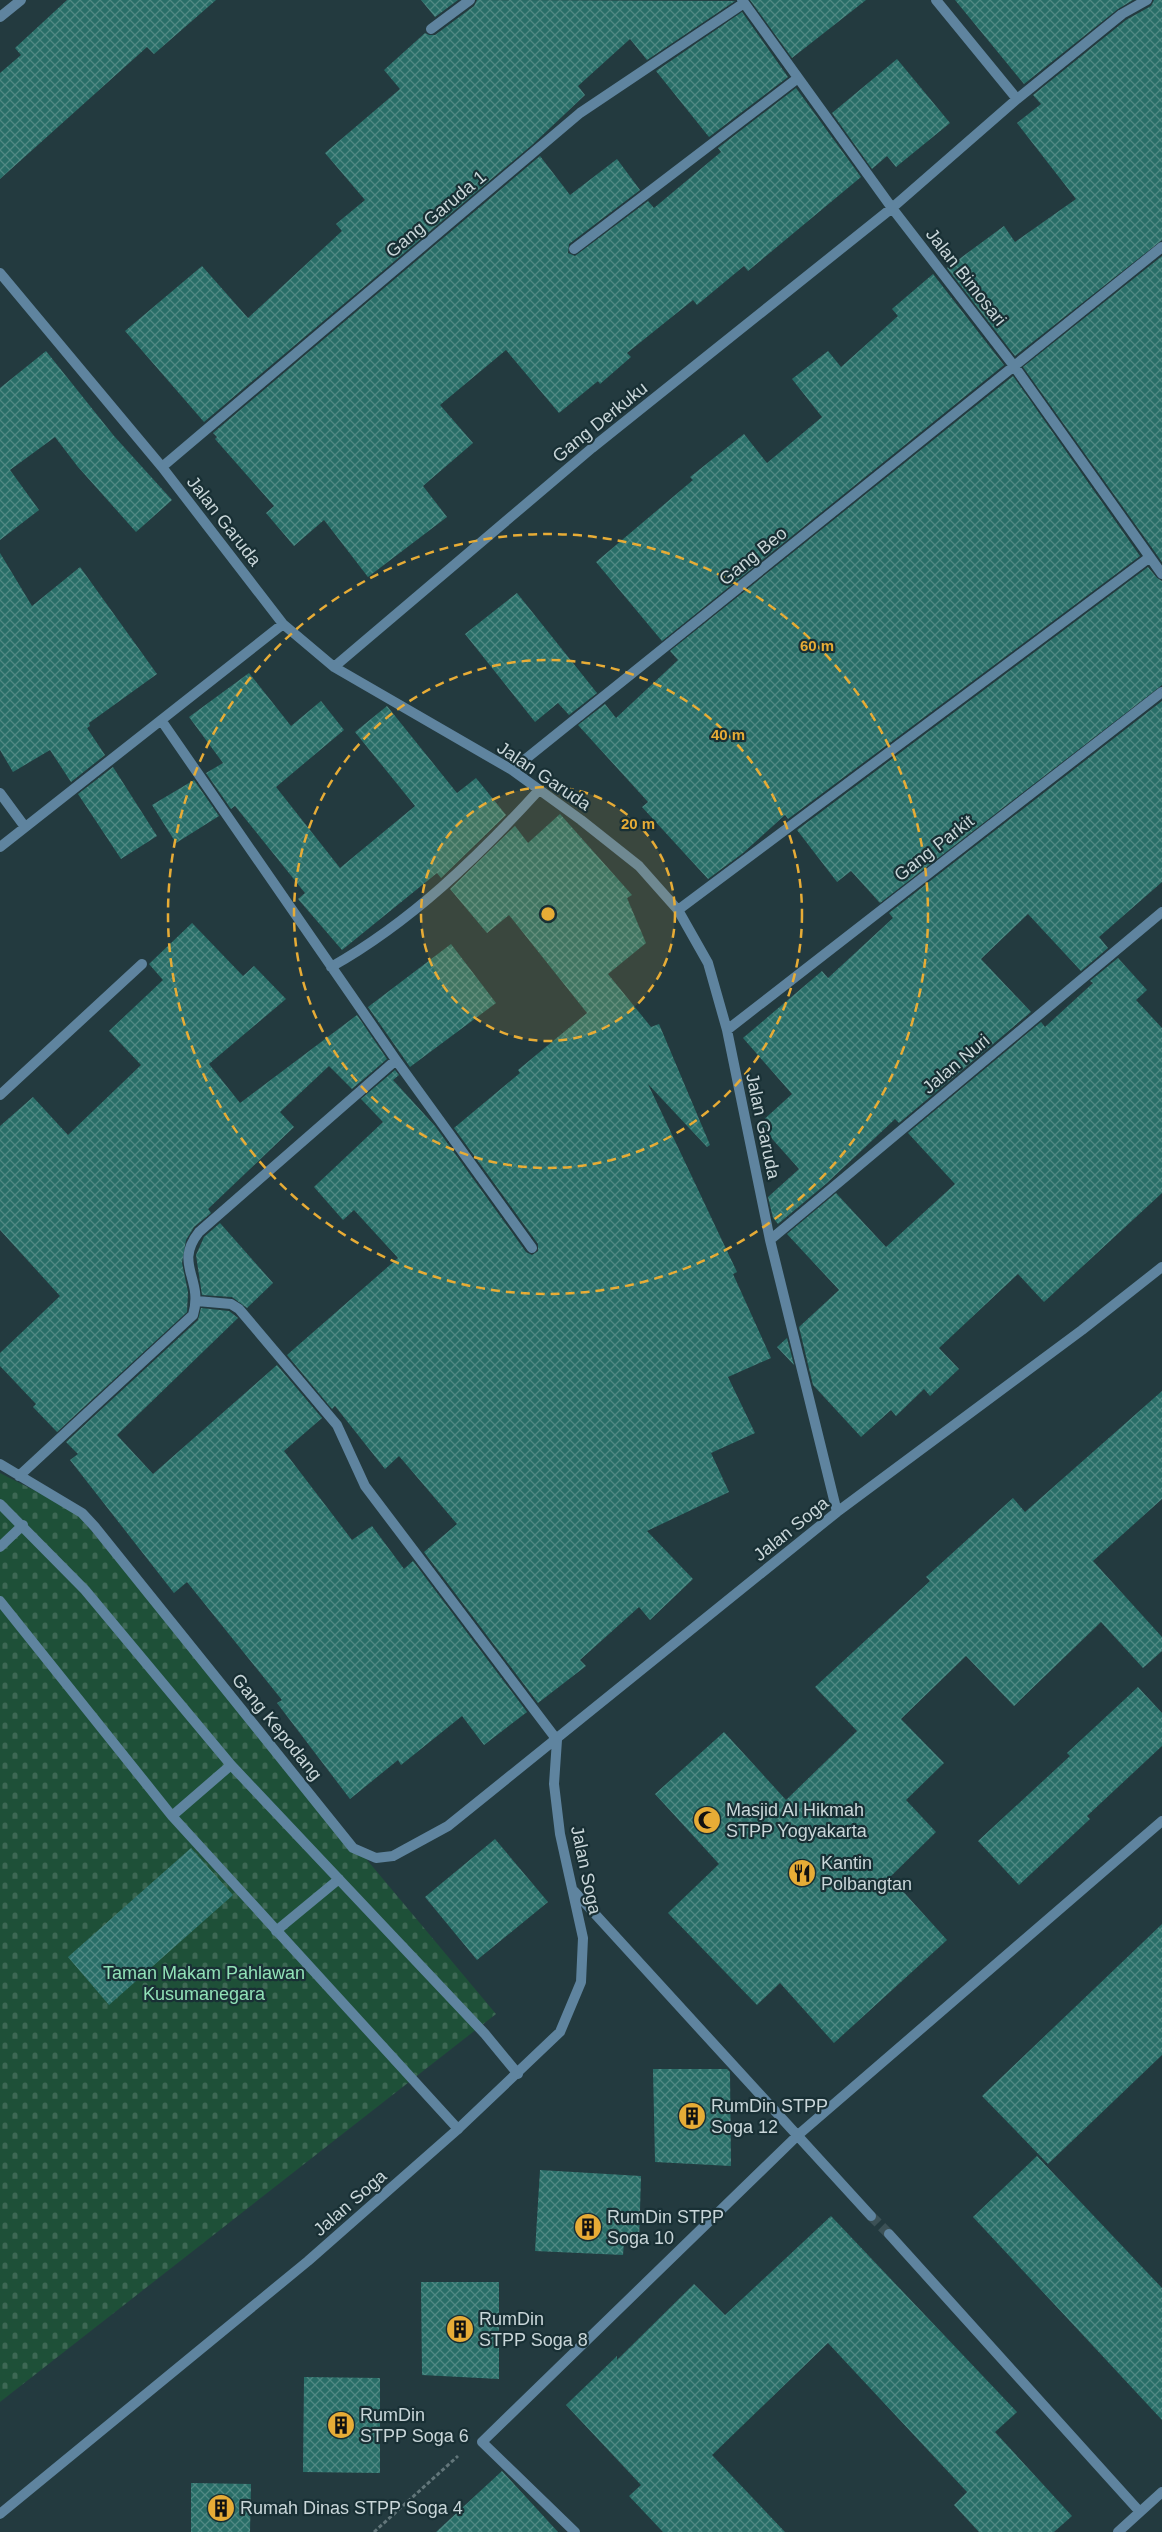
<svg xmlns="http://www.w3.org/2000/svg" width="1162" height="2532" viewBox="0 0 1162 2532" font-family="Arial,sans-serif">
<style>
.cemetery{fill:url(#cemetery-stones)}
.building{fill:url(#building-cross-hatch)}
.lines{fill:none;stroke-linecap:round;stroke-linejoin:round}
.minor-tunnel{stroke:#3c5156;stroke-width:10;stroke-dasharray:10 5;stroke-linecap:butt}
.path{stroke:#62767a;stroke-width:3;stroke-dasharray:4 2.5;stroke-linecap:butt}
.service{stroke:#5f849f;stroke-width:10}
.minor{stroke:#5f849f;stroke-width:10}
.ring{fill:none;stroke:#e7ac36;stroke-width:2.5;stroke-dasharray:9 6}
.labels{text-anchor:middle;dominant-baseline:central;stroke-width:4.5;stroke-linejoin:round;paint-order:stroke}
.street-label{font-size:18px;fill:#c9d6d9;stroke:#193035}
.poi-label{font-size:18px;fill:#c9d6d9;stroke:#193035;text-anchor:start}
.park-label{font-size:18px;fill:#91e1b7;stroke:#193035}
.centre{fill:#e7ac36;stroke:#193035;stroke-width:2.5}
.ring-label{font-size:15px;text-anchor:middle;font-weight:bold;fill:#e7ac36;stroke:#193035;stroke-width:4.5;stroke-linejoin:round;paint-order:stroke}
</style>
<defs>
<pattern id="cemetery-stones" width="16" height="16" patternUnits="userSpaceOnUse" patternTransform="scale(1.25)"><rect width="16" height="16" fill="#1e5038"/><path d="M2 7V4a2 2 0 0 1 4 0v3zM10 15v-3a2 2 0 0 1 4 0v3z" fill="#3d6854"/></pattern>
<pattern id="building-cross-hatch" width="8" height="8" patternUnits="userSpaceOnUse" patternTransform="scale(1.25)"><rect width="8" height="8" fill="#296e68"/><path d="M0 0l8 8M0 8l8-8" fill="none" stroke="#518984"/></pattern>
</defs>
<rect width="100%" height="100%" fill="#233a3f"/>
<!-- cemetery -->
<path class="cemetery" d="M 0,1473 L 75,1511 L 496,2014 L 0,2402 Z"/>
<!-- building -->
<path class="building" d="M 67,0 L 216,0 L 154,54 L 147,47 L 0,179 L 0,73 L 21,55 L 15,48 Z
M 421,0 L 458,0 L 435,17 Z
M 477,0 L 735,1 L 647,60 L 630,39 L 578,86 L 585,95 L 532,145 L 204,422 L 125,331 L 202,266 L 248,318 L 342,231 L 336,224 L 365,200 L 325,153 L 400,89 L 384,70 L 425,33 L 429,35 L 435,35 L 474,6 Z
M 750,0 L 866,0 L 792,58 Z
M 955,0 L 1133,0 L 1118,9 L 1024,84 Z
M 1154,0 L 1162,0 L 1162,240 L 1015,356 L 947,268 L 1004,226 L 1015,242 L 1076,199 L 1017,123 L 1041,104 L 1033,95 L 1126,20 L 1151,6 Z
M 742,12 L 788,77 L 709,137 L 656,71 Z
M 897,59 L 950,123 L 896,167 L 887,156 L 872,169 L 832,113 Z
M 796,88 L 861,177 L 748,271 L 744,266 L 697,305 L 693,300 L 627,353 L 631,357 L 600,384 L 598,381 L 559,413 L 506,350 L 440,405 L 473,443 L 423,486 L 447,517 L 368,577 L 324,520 L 294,546 L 266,513 L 274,506 L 215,439 L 217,437 L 213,433 L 540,156 L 570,195 L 617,159 L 640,190 L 569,244 L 568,253 L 575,256 L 648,201 L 654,208 L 721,152 L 718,148 Z
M 1162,256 L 1162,562 L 1023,367 Z
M 933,274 L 1004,365 L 662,641 L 596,562 L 693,480 L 690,477 L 744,434 L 767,463 L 822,417 L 792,379 L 828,351 L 841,367 L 898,316 L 892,309 Z
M 46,351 L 114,436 L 172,500 L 136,532 L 78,467 L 55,437 L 10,470 L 39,510 L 0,540 L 0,388 Z
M 1013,376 L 1140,556 L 788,819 L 785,815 L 743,853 L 708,879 L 642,807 L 648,802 L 578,725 L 605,704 L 616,718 L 678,660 L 670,651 Z
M 0,553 L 32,606 L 80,567 L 157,674 L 89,723 L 90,726 L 87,728 L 105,755 L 71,782 L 50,750 L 13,772 L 0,750 Z
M 1148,567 L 1157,578 L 1162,581 L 1162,685 L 880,903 L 851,871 L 837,882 L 797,830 Z
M 517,593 L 597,693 L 569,715 L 558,703 L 535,722 L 465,634 Z
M 249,673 L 291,726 L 321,701 L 344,730 L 276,787 L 340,868 L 415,806 L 355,732 L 387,706 L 457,793 L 476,778 L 506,815 L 441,878 L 437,873 L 342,950 L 298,899 L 305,893 L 235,806 L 231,809 L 206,773 L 223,763 L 189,717 Z
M 1162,701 L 1162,882 L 1099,937 L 1108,948 L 1081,971 L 1028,914 L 981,959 L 1031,1012 L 899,1123 L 895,1119 L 827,1183 L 778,1224 L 773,1218 L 768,1197 L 799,1169 L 759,1124 L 792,1094 L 743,1038 L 822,971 L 828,978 L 893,918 L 889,913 Z
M 113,767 L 157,836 L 121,859 L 78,794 Z
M 194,780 L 219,816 L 176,843 L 152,805 Z
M 560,814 L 632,895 L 627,898 L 646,943 L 608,974 L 651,1027 L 659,1024 L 710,1145 L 707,1147 L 648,1084 L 737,1272 L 733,1274 L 771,1358 L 728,1377 L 755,1433 L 711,1453 L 729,1492 L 647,1531 L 693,1579 L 650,1620 L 639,1607 L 580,1660 L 586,1666 L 538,1703 L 424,1552 L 457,1524 L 399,1456 L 385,1469 L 335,1406 L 332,1409 L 287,1355 L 398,1258 L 354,1210 L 343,1220 L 314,1187 L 383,1122 L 361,1099 L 395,1070 L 399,1075 L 393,1080 L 435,1126 L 526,1252 L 532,1255 L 538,1251 L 538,1244 L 454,1128 L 520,1073 L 518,1070 L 587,1013 L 509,915 L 487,933 L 450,889 L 515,826 L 528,843 Z
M 192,923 L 243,976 L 254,966 L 286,999 L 209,1064 L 240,1103 L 357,1015 L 387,1059 L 352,1089 L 329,1066 L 280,1112 L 294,1127 L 208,1209 L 211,1213 L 194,1227 L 186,1240 L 182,1263 L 188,1292 L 187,1312 L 57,1432 L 33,1407 L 36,1404 L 0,1366 L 0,1353 L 60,1296 L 0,1230 L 0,1126 L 33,1097 L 68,1135 L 141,1065 L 109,1031 L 163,980 L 149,964 Z
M 451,944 L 496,1003 L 410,1067 L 368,1007 Z
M 1118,958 L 1147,990 L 1136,1000 L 1162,1028 L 1162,1193 L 1044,1302 L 1018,1274 L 939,1348 L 959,1369 L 930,1396 L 924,1389 L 896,1416 L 891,1410 L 861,1437 L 813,1385 L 799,1327 L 839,1290 L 787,1234 L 836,1193 L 886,1247 L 955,1184 L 908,1133 L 1041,1022 L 1045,1027 L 1093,983 L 1090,981 Z
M 220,1223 L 273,1283 L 247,1308 L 232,1297 L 202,1295 L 196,1255 L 204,1237 Z
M 201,1308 L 229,1311 L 238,1318 L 117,1435 L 153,1474 L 277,1365 L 322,1418 L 284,1451 L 352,1540 L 372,1526 L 404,1569 L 413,1561 L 527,1712 L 484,1745 L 462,1716 L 401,1765 L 398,1760 L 350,1799 L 277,1703 L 282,1700 L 187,1582 L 174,1593 L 70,1460 L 78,1454 L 66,1442 L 198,1320 Z
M 787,1338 L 794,1365 L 777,1347 Z
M 1162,1391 L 1162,1499 L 1093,1561 L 1162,1637 L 1162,1651 L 1143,1668 L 1101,1622 L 1014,1706 L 966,1656 L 901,1719 L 944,1763 L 906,1800 L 936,1832 L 890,1877 L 947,1940 L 834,2043 L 780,1983 L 757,2005 L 668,1913 L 719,1864 L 655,1794 L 724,1732 L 786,1800 L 857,1731 L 815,1687 L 930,1581 L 926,1577 L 1013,1498 L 1025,1512 Z
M 1138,1687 L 1162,1713 L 1162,1746 L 1087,1816 L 1090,1819 L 1019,1885 L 978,1841 L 1070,1756 L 1067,1753 Z
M 495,1839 L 548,1902 L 477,1960 L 425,1897 Z
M 191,1848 L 233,1895 L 109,2005 L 68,1957 Z
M 1162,1924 L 1162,2055 L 1048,2164 L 982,2096 Z
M 653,2069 L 727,2069 L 730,2072 L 731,2166 L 655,2162 Z
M 1037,2156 L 1162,2288 L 1162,2420 L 973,2217 Z
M 540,2170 L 641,2176 L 639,2244 L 624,2243 L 623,2255 L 535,2251 Z
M 831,2216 L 1017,2412 L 995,2432 L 1072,2516 L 1054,2532 L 979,2532 L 954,2505 L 967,2492 L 828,2343 L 712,2455 L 785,2532 L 663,2532 L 629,2496 L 641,2485 L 566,2405 L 617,2356 L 617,2360 L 694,2284 L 725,2315 Z
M 421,2282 L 499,2282 L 499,2379 L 422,2375 Z
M 304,2377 L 380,2378 L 380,2473 L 303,2472 Z
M 502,2471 L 558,2532 L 436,2532 Z
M 191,2483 L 251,2484 L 250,2532 L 191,2532 Z"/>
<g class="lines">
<!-- minor-tunnel -->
<path class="minor-tunnel" d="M 871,2216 L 889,2234"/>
<!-- path -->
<path class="path" d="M 374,2532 L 458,2456"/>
<!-- service -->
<path class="service" d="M 0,1504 L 85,1590 L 231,1765 L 485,2034 L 518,2074
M 0,1547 L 23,1525
M 0,1601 L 172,1816 L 458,2129
M 172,1816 L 231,1765
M 276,1931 L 339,1879"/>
<!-- minor -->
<path class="minor" d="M 742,0 L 892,208 L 1014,366 L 1162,574
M 936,0 L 1017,99
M 0,17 L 21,0
M 431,29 L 470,0
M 574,249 L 798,78
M 0,273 L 162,467 L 283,624 L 334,667 L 512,770 L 581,820 L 639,866 L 678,910 L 708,963 L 727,1030 L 770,1240 L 837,1512
M 162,467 L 580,113 L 744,3
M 334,667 L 592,448 L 892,208 L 1017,99 L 1122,14 L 1147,0
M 161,720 L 396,1060 L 532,1248
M 512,770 L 1162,247
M 0,793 L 25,827
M 0,847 L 283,624
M 678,910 L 1150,557
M 331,967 C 411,922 478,857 539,790
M 727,1030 L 1162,692
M 0,1095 L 142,964
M 770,1240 L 1162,912
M 197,1301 L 231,1304 L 239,1309 L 337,1425 L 365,1486 L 557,1740
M 0,1464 L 82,1513 L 95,1527 L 353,1848 L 376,1858 L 393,1856 L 448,1826 L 837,1512 L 1082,1330 L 1162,1267
M 19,1476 L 193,1315 C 204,1278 173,1265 199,1232 L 396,1060
M 574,1891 L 871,2216
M 889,2234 L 1140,2512
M 0,2514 L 308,2261 L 458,2129 L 560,2032 L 581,1982 L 583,1938 L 560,1834 L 554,1784 L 557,1740
M 575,2532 L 482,2442 L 798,2135 L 1162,1821
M 1118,2532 L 1162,2492"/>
</g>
<!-- distance rings -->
<circle cx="548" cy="914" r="127" fill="#e7ac36" fill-opacity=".12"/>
<g class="ring">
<circle cx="548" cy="914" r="127"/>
<circle cx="548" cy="914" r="254"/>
<circle cx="548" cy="914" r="380"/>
</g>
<!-- icons -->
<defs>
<g id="mosque-disc" transform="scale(1.4375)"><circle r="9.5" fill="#e7ac36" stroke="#193035"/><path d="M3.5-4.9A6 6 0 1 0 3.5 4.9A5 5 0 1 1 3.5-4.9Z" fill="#111"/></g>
<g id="restaurant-disc" transform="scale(1.4375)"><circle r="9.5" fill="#e7ac36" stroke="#193035"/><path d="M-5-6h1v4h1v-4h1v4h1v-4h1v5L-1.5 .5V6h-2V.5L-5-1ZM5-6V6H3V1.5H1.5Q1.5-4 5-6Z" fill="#111"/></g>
<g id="building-disc" transform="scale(1.4375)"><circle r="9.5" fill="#e7ac36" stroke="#193035"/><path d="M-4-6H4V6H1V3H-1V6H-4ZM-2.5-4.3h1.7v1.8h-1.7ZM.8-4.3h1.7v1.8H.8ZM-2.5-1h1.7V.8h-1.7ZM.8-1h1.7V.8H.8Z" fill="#111"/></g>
</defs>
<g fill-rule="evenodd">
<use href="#mosque-disc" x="707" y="1820"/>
<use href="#restaurant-disc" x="802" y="1873"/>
<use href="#building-disc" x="692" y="2116"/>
<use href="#building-disc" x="588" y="2227"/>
<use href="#building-disc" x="460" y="2329"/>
<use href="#building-disc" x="341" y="2425"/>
<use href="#building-disc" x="221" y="2508"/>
</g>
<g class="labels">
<!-- street labels -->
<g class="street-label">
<text transform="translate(436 214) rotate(-40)">Gang Garuda 1</text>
<text transform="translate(966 277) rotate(52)">Jalan Bimosari</text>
<text transform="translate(600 422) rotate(-39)">Gang Derkuku</text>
<text transform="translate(224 521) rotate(52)">Jalan Garuda</text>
<text transform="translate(753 556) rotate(-39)">Gang Beo</text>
<text transform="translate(544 776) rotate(34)">Jalan Garuda</text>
<text transform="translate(934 848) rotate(-38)">Gang Parkit</text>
<text transform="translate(956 1064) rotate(-40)">Jalan Nuri</text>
<text transform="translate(763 1126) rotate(78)">Jalan Garuda</text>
<text transform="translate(791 1529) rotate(-39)">Jalan Soga</text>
<text transform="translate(277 1727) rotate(51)">Gang Kepodang</text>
<text transform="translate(586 1870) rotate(78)">Jalan Soga</text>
<text transform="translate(350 2203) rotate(-41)">Jalan Soga</text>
</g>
<!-- poi labels -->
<g class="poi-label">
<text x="726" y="1810">Masjid Al Hikmah<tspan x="726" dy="21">STPP Yogyakarta</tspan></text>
<text x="821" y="1863">Kantin<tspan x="821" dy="21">Polbangtan</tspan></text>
<text x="711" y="2106">RumDin STPP<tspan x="711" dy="21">Soga 12</tspan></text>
<text x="607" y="2217">RumDin STPP<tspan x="607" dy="21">Soga 10</tspan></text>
<text x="479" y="2319">RumDin<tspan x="479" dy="21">STPP Soga 8</tspan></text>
<text x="360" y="2415">RumDin<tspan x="360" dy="21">STPP Soga 6</tspan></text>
<text x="240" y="2508">Rumah Dinas STPP Soga 4</text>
</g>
<!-- park labels -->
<g class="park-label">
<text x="204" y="1973">Taman Makam Pahlawan<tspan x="204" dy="21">Kusumanegara</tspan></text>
</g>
</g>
<circle cx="548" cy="914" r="8" class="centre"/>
<g class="ring-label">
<text x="817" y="651">60 m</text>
<text x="728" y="740">40 m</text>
<text x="638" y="829">20 m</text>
</g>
</svg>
